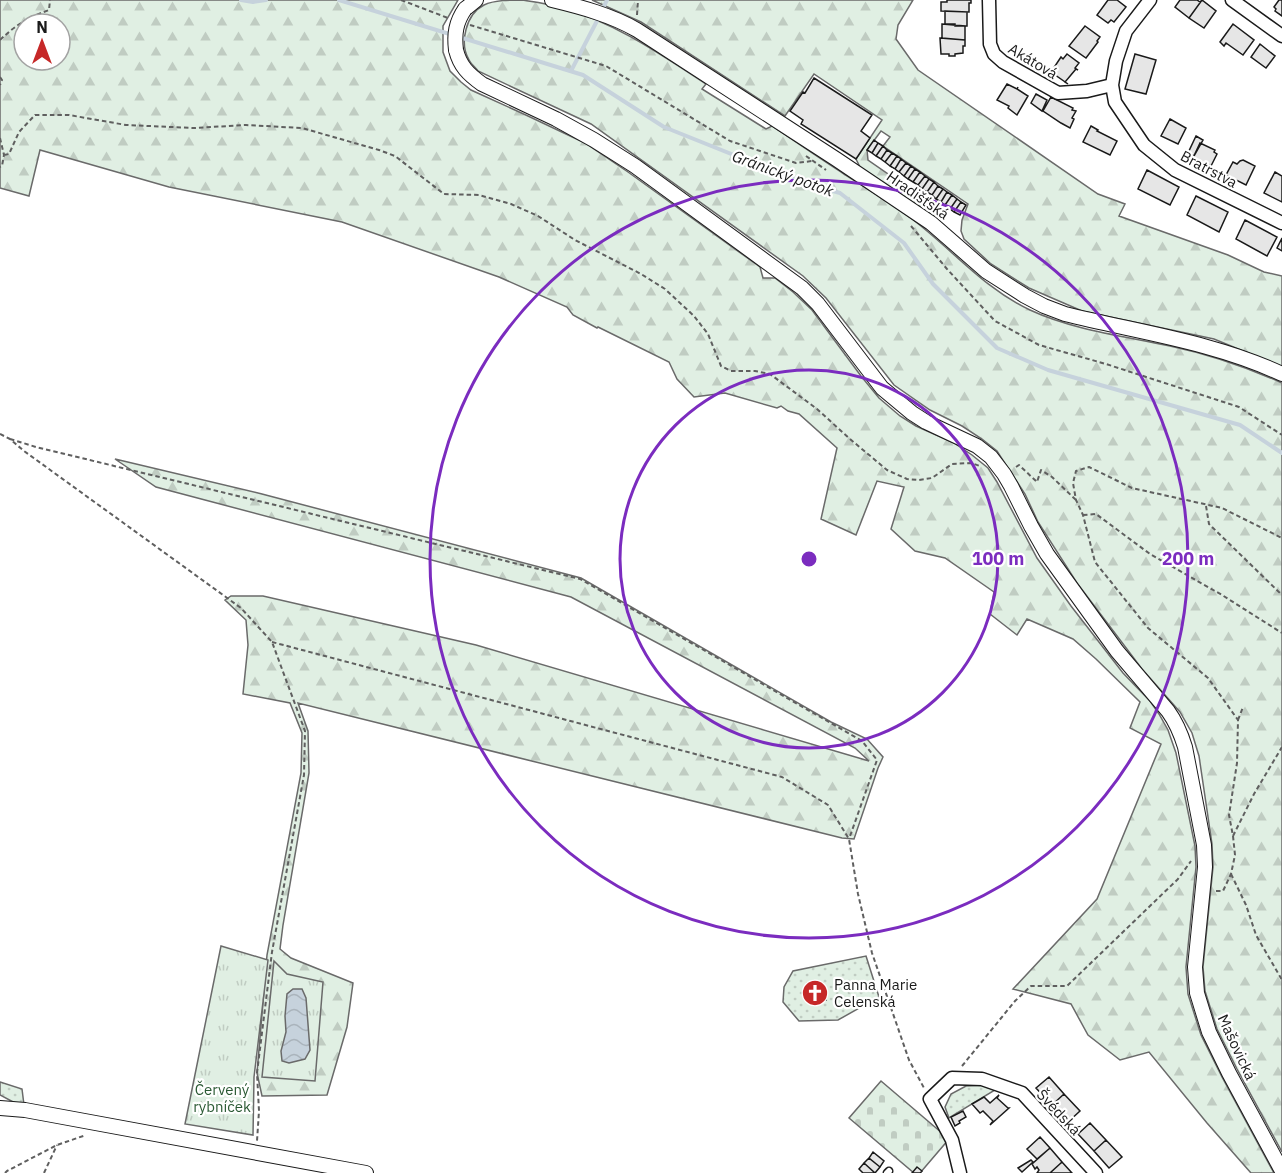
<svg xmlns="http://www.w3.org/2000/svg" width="1282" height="1173" viewBox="0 0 1282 1173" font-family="'IBM Plex Sans',sans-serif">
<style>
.grass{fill:url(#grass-dots);stroke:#6a6a6a;stroke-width:1.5}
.forest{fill:url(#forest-firs);stroke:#6a6a6a;stroke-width:1.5;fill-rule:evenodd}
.cemetery{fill:url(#cemetery-stones);stroke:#6a6a6a;stroke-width:1.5}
.park{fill:url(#park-tufts);stroke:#6a6a6a;stroke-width:1.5}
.water{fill:url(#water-waves);stroke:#6a6a6a;stroke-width:1.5}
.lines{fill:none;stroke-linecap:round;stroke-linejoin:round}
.stream{stroke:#c6d2dc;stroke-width:4}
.building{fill:#e6e6e6;stroke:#1a1a1a;stroke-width:1.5}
.service-casing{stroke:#1a1a1a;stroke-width:9}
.minor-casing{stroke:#1a1a1a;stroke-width:15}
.tertiary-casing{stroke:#1a1a1a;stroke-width:16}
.path{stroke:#5f5f5f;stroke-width:2;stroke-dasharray:4.5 3;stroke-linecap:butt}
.service{stroke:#fff;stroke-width:6}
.minor{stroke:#fff;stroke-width:12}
.tertiary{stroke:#fff;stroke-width:14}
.tertiary-bridge-casing{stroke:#1a1a1a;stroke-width:16;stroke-linecap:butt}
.tertiary-bridge{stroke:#fff;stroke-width:14}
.ring{fill:none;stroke:#7b2cbf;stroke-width:3}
.labels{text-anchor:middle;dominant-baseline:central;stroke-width:4.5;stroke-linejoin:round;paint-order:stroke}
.street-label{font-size:15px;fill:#1a1a1a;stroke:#fff}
.poi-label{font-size:15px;fill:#1a1a1a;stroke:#fff;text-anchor:start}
.park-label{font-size:15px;fill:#2b5a34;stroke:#fff}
.water-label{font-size:16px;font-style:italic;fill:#1a1a1a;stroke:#fff}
.centre{fill:#7b2cbf;stroke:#fff;stroke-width:3}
.ring-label{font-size:18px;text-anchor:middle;font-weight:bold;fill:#7b2cbf;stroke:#fff;stroke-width:4.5;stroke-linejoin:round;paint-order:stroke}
</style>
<defs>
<pattern id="grass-dots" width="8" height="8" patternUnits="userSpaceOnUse" patternTransform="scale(1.5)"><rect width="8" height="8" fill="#e0efe3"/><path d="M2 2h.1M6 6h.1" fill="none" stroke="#c0ccc2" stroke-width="1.8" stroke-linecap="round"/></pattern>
<pattern id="forest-firs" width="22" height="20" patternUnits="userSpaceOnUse" patternTransform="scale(1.5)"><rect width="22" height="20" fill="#e0efe3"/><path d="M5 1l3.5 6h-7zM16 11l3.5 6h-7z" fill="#c0ccc2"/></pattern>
<pattern id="cemetery-stones" width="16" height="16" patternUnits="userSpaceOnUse" patternTransform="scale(1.5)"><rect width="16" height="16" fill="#e0efe3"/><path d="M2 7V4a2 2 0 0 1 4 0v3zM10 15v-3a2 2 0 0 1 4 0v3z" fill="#c0ccc2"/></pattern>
<pattern id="park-tufts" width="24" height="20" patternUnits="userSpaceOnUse" patternTransform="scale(1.5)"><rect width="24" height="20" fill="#e0efe3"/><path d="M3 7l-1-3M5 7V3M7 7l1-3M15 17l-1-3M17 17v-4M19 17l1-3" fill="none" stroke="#c0ccc2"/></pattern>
<pattern id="water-waves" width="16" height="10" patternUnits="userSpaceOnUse" patternTransform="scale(1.5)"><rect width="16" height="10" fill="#c6d2dc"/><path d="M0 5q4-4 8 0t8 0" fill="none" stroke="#aab4bc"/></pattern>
</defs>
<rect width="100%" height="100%" fill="#fff"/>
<!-- grass -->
<path class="grass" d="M 866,956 L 879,997 L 838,1020 L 799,1021 L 783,1002 L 784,987 L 793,971 Z
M 0,1082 L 22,1089 L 24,1105 L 15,1103 L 0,1095 Z
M 981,1085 L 995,1090 L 949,1118 L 945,1107 L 951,1094 L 966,1086 Z"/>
<!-- forest -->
<path class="forest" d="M 0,0 L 458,0 L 443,26 L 443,52 L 450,71 L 461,82 L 471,90 L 528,116 L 585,143 L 628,172 L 760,267 L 763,278 L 775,278 L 793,292 L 812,310 L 861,376 L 879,398 L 900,416 L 916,426 L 954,443 L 972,455 L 988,468 L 997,482 L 1037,558 L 1071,606 L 1123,673 L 1150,701 L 1159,714 L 1168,730 L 1176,753 L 1195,846 L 1196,867 L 1186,967 L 1188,994 L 1201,1035 L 1222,1077 L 1274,1173 L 1251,1173 L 1207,1123 L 1149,1052 L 1120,1060 L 1088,1035 L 1071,1004 L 1013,989 L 1097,899 L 1161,744 L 1130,728 L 1140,702 L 1096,659 L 1073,639 L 1027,619 L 1017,635 L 990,614 L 994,592 L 945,558 L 915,551 L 891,529 L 904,487 L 877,481 L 856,535 L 821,519 L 837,448 L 799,414 L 788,411 L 781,406 L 777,408 L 725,393 L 694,397 L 677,379 L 669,362 L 598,327 L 597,328 L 573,315 L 567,307 L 499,277 L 342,222 L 169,187 L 40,150 L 29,196 L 0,188 ZM 24,24 L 60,24 L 60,60 L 24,60 Z
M 522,0 C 535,2 550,4 563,8 C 616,23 660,54 706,84 L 702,89 L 766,129 L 772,126 C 796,142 819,158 844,174 C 866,188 890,202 912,219 C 952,249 983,288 1030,310 C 1073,330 1124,336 1170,346 C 1208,354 1246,367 1282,383 L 1282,1152 L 1237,1069 L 1217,1029 L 1205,991 L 1203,967 L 1213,867 L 1212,844 L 1199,756 L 1192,733 L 1180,712 L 1142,669 L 1077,583 L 1038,522 L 1025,494 L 997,451 L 982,439 L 962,426 L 930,410 L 894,385 L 826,298 L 803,276 L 591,124 L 478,71 C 475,67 471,64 469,60 C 459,43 466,14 484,5 C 495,0 510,0 522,0 Z
M 592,0 L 913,0 L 898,25 L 896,39 L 918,70 L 1098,194 L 1125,204 L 1119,216 L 1228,255 L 1264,272 L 1282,276 L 1282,367 L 1214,339 L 1082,311 L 1029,288 L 991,264 L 964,239 L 961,231 L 962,220 L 968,204 L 883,146 L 890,137 L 881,131 L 867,150 L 868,160 L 940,210 L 934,219 L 861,169 L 856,159 L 882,120 L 814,74 L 785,116 L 641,22 Z
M 115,459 L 262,494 L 581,578 L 831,722 L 867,739 L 883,757 L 878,768 L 854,839 L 842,838 L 298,703 L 308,731 L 309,773 L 283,925 L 280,949 L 291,958 L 353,983 L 347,1027 L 327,1095 L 262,1096 L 257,1073 L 267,955 L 301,773 L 302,733 L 290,703 L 243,694 L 248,645 L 246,620 L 225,600 L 231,596 L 263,596 L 476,645 L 869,761 L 855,748 L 571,597 L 156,487 Z"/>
<!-- cemetery -->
<path class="cemetery" d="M 881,1081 L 949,1139 L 920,1173 L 914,1173 L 849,1118 Z"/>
<!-- park -->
<path class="park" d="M 221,946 L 268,960 L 254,1077 L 253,1135 L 185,1124 Z
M 274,961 L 287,974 L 323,982 L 315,1081 L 262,1077 Z"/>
<!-- water -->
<path class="water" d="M 293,989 L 302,989 L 306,998 L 310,1050 L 305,1059 L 289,1063 L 282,1061 L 281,1051 L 286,1032 L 285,1016 L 287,994 Z"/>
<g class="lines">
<!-- stream -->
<path class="stream" d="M 241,0 L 253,2 L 266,0
M 339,0 L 583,75 L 664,127 L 801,182 L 840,193 L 904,243 L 933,284 L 997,348 L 1048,370 L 1240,425 L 1282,453
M 602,10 L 607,0
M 571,71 L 599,17"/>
</g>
<!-- building -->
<path class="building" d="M 947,0 L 971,0 L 971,3 L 969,3 L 969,12 L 941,11 L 941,2 L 947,2 Z
M 1108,0 L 1117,0 L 1126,7 L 1114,22 L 1111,20 L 1108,23 L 1097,15 Z
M 1180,0 L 1197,0 L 1200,2 L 1202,0 L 1189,18 L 1175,7 Z
M 1202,0 L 1216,11 L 1204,28 L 1189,18 Z
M 1279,0 L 1282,0 L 1282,16 L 1275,11 L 1276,9 L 1274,7 Z
M 945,11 L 967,12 L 967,26 L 955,26 L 955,24 L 945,24 Z
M 942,24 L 965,26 L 965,40 L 942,38 Z
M 1233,24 L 1254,40 L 1243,55 L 1226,43 L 1224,46 L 1220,42 Z
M 1085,26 L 1100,37 L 1097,41 L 1098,42 L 1086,58 L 1069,46 Z
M 940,38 L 965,40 L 965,46 L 963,46 L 963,53 L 955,54 L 955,56 L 949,56 L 949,54 L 941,54 Z
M 1260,44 L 1275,56 L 1266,68 L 1251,57 Z
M 1067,54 L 1079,63 L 1075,68 L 1078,70 L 1076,69 L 1065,82 L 1068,84 L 1051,72 L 1061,57 L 1063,59 Z
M 1135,54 L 1156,60 L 1146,94 L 1125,89 Z
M 814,78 L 872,115 L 861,131 L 870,138 L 856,159 L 801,124 L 803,120 L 790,111 L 803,92 L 805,93 Z
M 1007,84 L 1017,89 L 1018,87 L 1017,89 L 1028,96 L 1017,115 L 1008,108 L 1009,106 L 997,100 Z
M 1036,94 L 1047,100 L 1042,111 L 1031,103 Z
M 1051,97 L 1073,108 L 1072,110 L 1076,111 L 1072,118 L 1074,119 L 1070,128 L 1061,123 L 1043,111 Z
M 1170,119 L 1186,128 L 1178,144 L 1161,136 Z
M 1091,126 L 1098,130 L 1097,131 L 1117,141 L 1110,155 L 1083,142 Z
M 1196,136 L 1203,140 L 1194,156 L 1188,153 Z
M 874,140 L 878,143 L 872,153 L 867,150 Z
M 878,143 L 883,146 L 876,156 L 872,153 Z
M 1200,143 L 1215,150 L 1214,152 L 1217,154 L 1211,166 L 1208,164 L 1207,165 L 1193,158 Z
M 883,146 L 887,150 L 881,159 L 876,156 Z
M 887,150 L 892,153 L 885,162 L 881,159 Z
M 892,153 L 897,156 L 890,166 L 885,162 Z
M 897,156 L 901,159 L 895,169 L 890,166 Z
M 901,159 L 906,163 L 899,172 L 895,169 Z
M 1243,160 L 1255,166 L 1246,185 L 1226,175 L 1233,162 L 1237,164 L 1240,161 Z
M 906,163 L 911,166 L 904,176 L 899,172 Z
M 911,166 L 915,169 L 908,179 L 904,176 Z
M 915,169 L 920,172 L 913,182 L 908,179 Z
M 1147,170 L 1179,187 L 1170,205 L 1138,189 Z
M 920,172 L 925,176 L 918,185 L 913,182 Z
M 1275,172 L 1282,176 L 1282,202 L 1264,193 Z
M 925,176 L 929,179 L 922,189 L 918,185 Z
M 929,179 L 934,182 L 927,192 L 922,189 Z
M 934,182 L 938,186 L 932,195 L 927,192 Z
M 938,186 L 943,189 L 936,199 L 932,195 Z
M 943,189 L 947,192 L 941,202 L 936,199 Z
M 947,192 L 952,195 L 945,205 L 941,202 Z
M 952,195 L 957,199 L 950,209 L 945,205 Z
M 1196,196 L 1228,212 L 1219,232 L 1187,215 Z
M 957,199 L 961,202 L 954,212 L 950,209 Z
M 961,202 L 966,205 L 960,215 L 954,212 Z
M 1245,220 L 1277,237 L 1267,256 L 1236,239 Z
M 1282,238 L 1282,251 L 1277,248 Z
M 824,985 L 826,1000 L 810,1002 L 804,997 L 804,991 L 808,987 Z
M 1049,1077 L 1064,1094 L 1052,1105 L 1036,1088 Z
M 1064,1094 L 1080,1111 L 1068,1122 L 1052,1105 Z
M 999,1095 L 997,1098 L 1008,1108 L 1009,1108 L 990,1125 L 993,1121 L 983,1111 L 980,1113 L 972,1104 L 984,1097 L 990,1103 Z
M 963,1111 L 966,1117 L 959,1121 L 960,1123 L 955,1126 L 951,1117 Z
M 1090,1123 L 1106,1140 L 1094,1151 L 1078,1134 Z
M 1040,1137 L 1050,1148 L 1037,1159 L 1027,1149 Z
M 1106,1140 L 1122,1157 L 1109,1168 L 1094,1151 Z
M 1050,1148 L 1062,1162 L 1050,1173 L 1037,1173 L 1039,1170 L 1037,1167 L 1035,1169 L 1032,1164 Z
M 873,1152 L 884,1161 L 880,1167 L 869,1158 Z
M 869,1158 L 880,1167 L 875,1173 L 864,1163 Z
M 1031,1160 L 1033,1162 L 1022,1172 L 1018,1168 Z
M 1062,1162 L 1072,1173 L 1050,1173 Z
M 864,1163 L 875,1173 L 863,1173 L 859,1169 Z
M 917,1167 L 922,1171 L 920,1173 L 912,1173 Z"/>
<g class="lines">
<!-- service casing -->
<g class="service-casing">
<path id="service" d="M 887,1173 L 889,1171"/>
</g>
<!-- minor casing -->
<g class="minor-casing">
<path id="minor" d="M 989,0 L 990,44 L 994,54 L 1003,62 L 1058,93 L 1087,91 L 1112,85
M 1150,0 L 1126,31 L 1116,61 L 1112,85 L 1115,102 L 1144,145 L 1175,170 L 1282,223
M 1232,0 L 1282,36
M 960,1173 L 952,1140 L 930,1099 L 952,1078 L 982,1079 L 1022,1093 L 1096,1173"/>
</g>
<!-- tertiary casing -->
<g class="tertiary-casing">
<path id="tertiary" d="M 552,0 C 581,7 611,15 637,30 L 836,159 L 931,223 L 986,271 L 1025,296 L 1044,306 L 1065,314 C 1137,332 1214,342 1282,374
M 465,9 L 476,0
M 456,50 C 460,66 468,74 482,84 L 556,119 L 594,140 L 635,166 L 802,288 L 818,304 L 882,388 L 912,413 L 926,422 L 977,446 L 991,457 L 1004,474 L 1011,486 L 1031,526 L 1047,554 L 1117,651 L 1168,711 C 1176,722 1181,734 1185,747 L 1204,845 L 1205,867 L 1195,967 L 1197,993 L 1209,1032 L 1229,1073 L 1282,1171
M 0,1108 L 25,1110 L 366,1173"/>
</g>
<!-- path -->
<path class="path" d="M 401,0 L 448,18
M 637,15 L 638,0
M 470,25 L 606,66 L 730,141 L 796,163 L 812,161
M 0,40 C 17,24 27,18 49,10 L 50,0
M 0,77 L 2,80 L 0,85
M 0,138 L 4,155 L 2,166 L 0,167
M 4,155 L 9,154 L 19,132 L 35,115 L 69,115 L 126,125 L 194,128 L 246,125 L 302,128 L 379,150 L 395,156 L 444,194 L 479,195 L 511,204 L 538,216 L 575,240 L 641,274 L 665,289 L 694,316 L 708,334 L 721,366 L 731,371 L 755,371 L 770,374 L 817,409 L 850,439 L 887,470 L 907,479 L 919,480 L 932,478 L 952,464 L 971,463 L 980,466
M 806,156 L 826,170
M 911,226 L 947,269 L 995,321 L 1039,345 L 1106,364 L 1239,407 L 1282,435
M 0,434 L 10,439 L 24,451 L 241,608 L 272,642 L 305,731 L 304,775 L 272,952 L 257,1073 L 259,1111 L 257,1141
M 10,439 L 36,447 L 580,579 L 862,741 L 877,760 L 849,839
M 1016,467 L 1019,465 L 1037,482 L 1041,470 L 1052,477 L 1076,500
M 1206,506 L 1209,524 L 1282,595
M 1083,515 L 1096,514 L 1150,554 L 1222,595 L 1282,633
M 272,642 L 782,777 L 828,805 L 849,839 L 858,894 L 872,953 L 909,1060 L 924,1088
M 1238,720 L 1243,707
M 1233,836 L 1254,794 L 1282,747
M 1231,874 L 1246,905 L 1256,935 L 1282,980
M 1216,891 L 1223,891 L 1231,874 L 1235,855 L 1233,836 L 1229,815 L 1237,763 L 1238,720 L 1208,678 L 1148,628 L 1095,562 L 1083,515 L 1076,500 L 1073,483 L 1076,471 L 1089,467 L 1132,488 L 1222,508 L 1282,538
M 962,1066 L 1015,1001 L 1031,986 L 1067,986 L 1178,879 L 1191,861
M 5,1173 L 7,1171 L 57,1145 L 86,1135
M 44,1173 L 57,1145"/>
<!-- service -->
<use href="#service" class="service"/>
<!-- minor -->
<use href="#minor" class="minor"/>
<!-- tertiary -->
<use href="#tertiary" class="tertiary"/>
<!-- tertiary-bridge casing -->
<g class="tertiary-bridge-casing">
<path id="tertiary-bridge" d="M 456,50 C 454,34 456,22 465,9"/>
</g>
<!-- tertiary-bridge -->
<use href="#tertiary-bridge" class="tertiary-bridge"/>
</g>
<!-- distance rings -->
<g class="ring">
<circle cx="809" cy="559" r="189"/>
<circle cx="809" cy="559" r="379"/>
</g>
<!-- icons -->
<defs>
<g id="church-disc" transform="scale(1.35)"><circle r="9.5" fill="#c62828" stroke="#fff"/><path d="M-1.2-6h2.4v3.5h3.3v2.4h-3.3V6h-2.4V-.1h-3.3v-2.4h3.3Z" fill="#fff"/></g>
</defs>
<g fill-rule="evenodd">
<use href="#church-disc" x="815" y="993"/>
</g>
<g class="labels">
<!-- street labels -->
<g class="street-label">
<text transform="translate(1033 61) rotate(31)">Akátová</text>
<text transform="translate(1209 169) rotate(28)">Bratrstva</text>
<text transform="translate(918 195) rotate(35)">Hradišťská</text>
<text transform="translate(1237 1047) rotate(65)">Mašovická</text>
<text transform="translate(1059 1112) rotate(47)">Švédská</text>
</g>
<!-- poi labels -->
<g class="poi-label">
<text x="834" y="984">Panna Marie<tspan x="834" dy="17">Celenská</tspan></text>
</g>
<!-- park labels -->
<g class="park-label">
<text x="222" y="1089">Červený<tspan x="222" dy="17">rybníček</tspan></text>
</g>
<!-- water labels -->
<g class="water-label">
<text transform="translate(783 173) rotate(20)">Gránický potok</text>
</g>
</g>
<circle cx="809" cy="559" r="9" class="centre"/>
<g class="ring-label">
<text x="998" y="565">100 m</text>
<text x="1188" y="565">200 m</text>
</g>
<!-- north arrow -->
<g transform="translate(42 42)"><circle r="28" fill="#ffffff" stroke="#a3a3a3" stroke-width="1.5"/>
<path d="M0-4.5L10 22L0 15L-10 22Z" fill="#c62828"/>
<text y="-9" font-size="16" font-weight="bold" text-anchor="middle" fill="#1a1a1a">N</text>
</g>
</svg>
